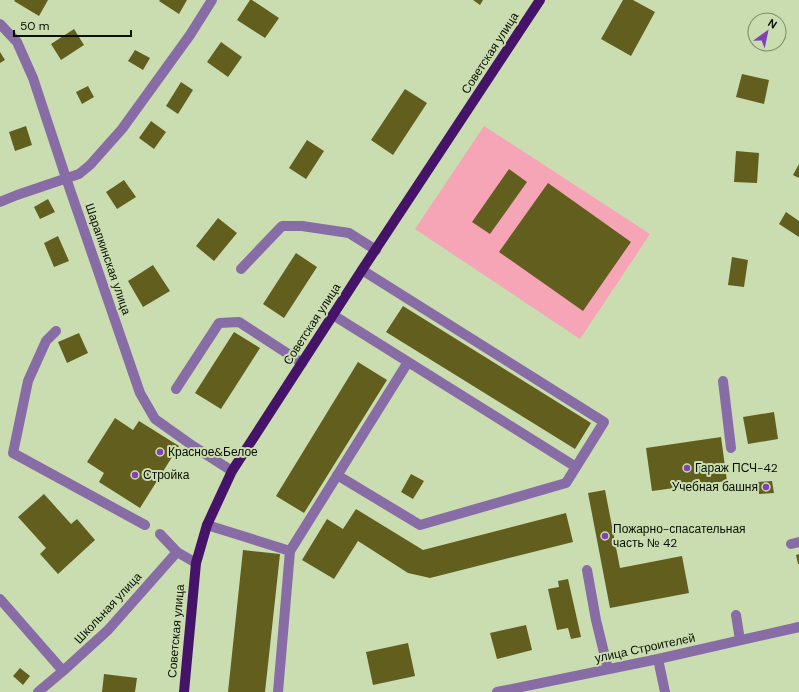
<svg xmlns="http://www.w3.org/2000/svg" width="799" height="692" viewBox="0 0 799 692" font-family="'DM Sans',sans-serif">
<style>
.green{fill:#f5a5b5}
.building{fill:#625e1e}
.lines{fill:none;stroke-linecap:round;stroke-linejoin:round}
.minor{stroke:#886ca5;stroke-width:10}
.major{stroke:#451468;stroke-width:10}
.poi-dot{fill:#8242b7;stroke:#caddb0;stroke-width:1.5}
.labels{text-anchor:middle;dominant-baseline:central;stroke-width:4;stroke-linejoin:round;paint-order:stroke}
.street-label{font-size:12px;fill:#090f02;stroke:#caddb0}
.poi-label{font-size:12px;fill:#090f02;stroke:#caddb0;text-anchor:start}
</style>
<rect width="100%" height="100%" fill="#caddb0"/>
<!-- green -->
<path class="green" d="M 484,126 L 650,234 L 580,339 L 415,229 Z"/>
<!-- building -->
<path class="building" d="M 15,0 L 48,0 L 39,16 L 14,1 Z
M 160,0 L 187,0 L 179,14 L 159,1 Z
M 250,0 L 252,0 L 279,18 L 265,38 L 237,20 Z
M 473,0 L 483,0 L 480,5 Z
M 623,0 L 633,0 L 655,12 L 631,56 L 601,39 Z
M 74,29 L 84,45 L 61,60 L 51,44 Z
M 221,42 L 242,57 L 228,77 L 207,62 Z
M 135,50 L 150,58 L 143,70 L 128,61 Z
M 0,52 L 5,60 L 0,63 Z
M 742,74 L 769,80 L 764,104 L 736,97 Z
M 181,82 L 193,90 L 178,114 L 166,106 Z
M 88,86 L 94,97 L 82,104 L 76,92 Z
M 405,89 L 427,103 L 393,155 L 371,140 Z
M 151,121 L 166,132 L 154,149 L 139,138 Z
M 26,126 L 32,145 L 15,151 L 9,132 Z
M 307,140 L 324,151 L 306,179 L 289,168 Z
M 736,151 L 759,153 L 757,183 L 734,182 Z
M 799,164 L 799,178 L 793,175 Z
M 509,169 L 527,182 L 490,234 L 472,222 Z
M 124,180 L 136,197 L 117,209 L 106,192 Z
M 548,183 L 631,242 L 583,311 L 499,252 Z
M 48,199 L 55,212 L 40,219 L 34,207 Z
M 786,212 L 799,221 L 799,237 L 779,224 Z
M 218,218 L 237,233 L 214,261 L 196,246 Z
M 58,236 L 69,261 L 54,267 L 44,243 Z
M 296,253 L 317,267 L 284,318 L 263,304 Z
M 732,257 L 748,260 L 744,287 L 728,285 Z
M 153,265 L 170,291 L 143,307 L 128,281 Z
M 403,306 L 591,423 L 575,449 L 386,332 Z
M 234,332 L 260,348 L 221,409 L 195,393 Z
M 79,333 L 88,353 L 67,363 L 58,342 Z
M 358,362 L 387,380 L 304,513 L 276,496 Z
M 774,412 L 778,439 L 748,444 L 743,417 Z
M 115,418 L 133,430 L 139,421 L 179,446 L 140,508 L 99,482 L 104,473 L 87,462 Z
M 721,437 L 727,481 L 652,491 L 646,448 Z
M 411,474 L 424,481 L 413,499 L 401,492 Z
M 772,481 L 774,493 L 759,494 L 758,482 Z
M 605,490 L 620,568 L 682,556 L 689,593 L 610,608 L 588,493 Z
M 44,494 L 71,524 L 77,519 L 95,540 L 58,574 L 40,554 L 46,548 L 18,517 Z
M 356,509 L 423,550 L 566,513 L 573,542 L 430,578 L 408,573 L 358,541 L 334,579 L 302,560 L 327,519 L 343,529 Z
M 243,550 L 280,554 L 265,692 L 228,692 Z
M 799,554 L 799,564 L 798,564 L 796,555 Z
M 568,579 L 581,637 L 571,639 L 568,628 L 557,630 L 548,589 L 559,587 L 558,581 Z
M 526,625 L 532,650 L 497,659 L 490,633 Z
M 408,643 L 415,676 L 373,685 L 366,652 Z
M 20,668 L 30,676 L 23,685 L 13,676 Z
M 104,674 L 137,678 L 135,692 L 102,692 Z"/>
<g class="lines">
<!-- minor -->
<path class="minor" d="M 0,24 L 17,42 L 33,78 L 66,178 L 140,393 L 155,419 L 193,446 L 232,471
M 0,202 L 17,195 L 79,174 L 90,165 L 122,129 L 190,35 L 212,0
M 241,269 L 282,226 L 302,226 L 349,233 L 376,250
M 333,315 L 576,467 L 604,422 L 362,270
M 56,331 L 46,341 L 28,381 L 13,453 L 145,525
M 723,381 L 731,448
M 176,389 L 219,323 L 239,322 L 302,363
M 337,475 L 420,525 L 566,483 L 576,467
M 207,525 L 290,551
M 160,534 L 177,552
M 791,544 L 799,542
M 587,570 L 596,620 L 608,669
M 0,599 L 63,671
M 736,615 L 740,640
M 658,659 L 665,692
M 38,692 L 63,671 L 108,630 L 177,552 L 196,563
M 278,692 L 290,551 L 408,362
M 497,692 L 658,659 L 799,627"/>
<!-- major -->
<path class="major" d="M 184,692 L 196,563 L 207,525 L 232,471 L 362,270 L 540,0"/>
</g>
<!-- markers -->
<g class="poi-dot">
<circle cx="160" cy="452" r="4"/>
<circle cx="687" cy="468" r="4"/>
<circle cx="135" cy="475" r="4"/>
<circle cx="766" cy="487" r="4"/>
<circle cx="605" cy="536" r="4"/>
</g>
<g class="labels">
<!-- street labels -->
<g class="street-label">
<text transform="translate(490 53) rotate(-57)">Советская улица</text>
<text transform="translate(108 259) rotate(71)">Шарапкинская улица</text>
<text transform="translate(312 324) rotate(-57)">Советская улица</text>
<text transform="translate(108 608) rotate(-47)">Школьная улица</text>
<text transform="translate(176 631) rotate(-85)">Советская улица</text>
<text transform="translate(645 648) rotate(-12)">улица Строителей</text>
</g>
<!-- poi labels -->
<g class="poi-label">
<text x="168" y="452">Красное&amp;Белое</text>
<text x="695" y="468">Гараж ПСЧ-42</text>
<text x="143" y="475">Стройка</text>
<text x="758" y="487" text-anchor="end">Учебная башня</text>
<text x="613" y="529">Пожарно-спасательная<tspan x="613" dy="14">часть № 42</tspan></text>
</g>
</g>
<!-- north arrow -->
<g transform="translate(767 32) rotate(33)"><circle r="19" fill="#caddb0" stroke="#7d8b6a"/>
<path d="M0-3L7 15L0 10L-7 15Z" fill="#8242b7"/>
<text y="-6" font-size="11" font-weight="bold" text-anchor="middle" fill="#090f02">N</text>
</g>
<!-- scale -->
<path d="M14 30v6h117v-6" fill="none" stroke="#090f02" stroke-width="2"/>
<text x="20" y="30" font-size="12" fill="#090f02" stroke="#caddb0" stroke-width="3" paint-order="stroke">50 m</text>
</svg>
